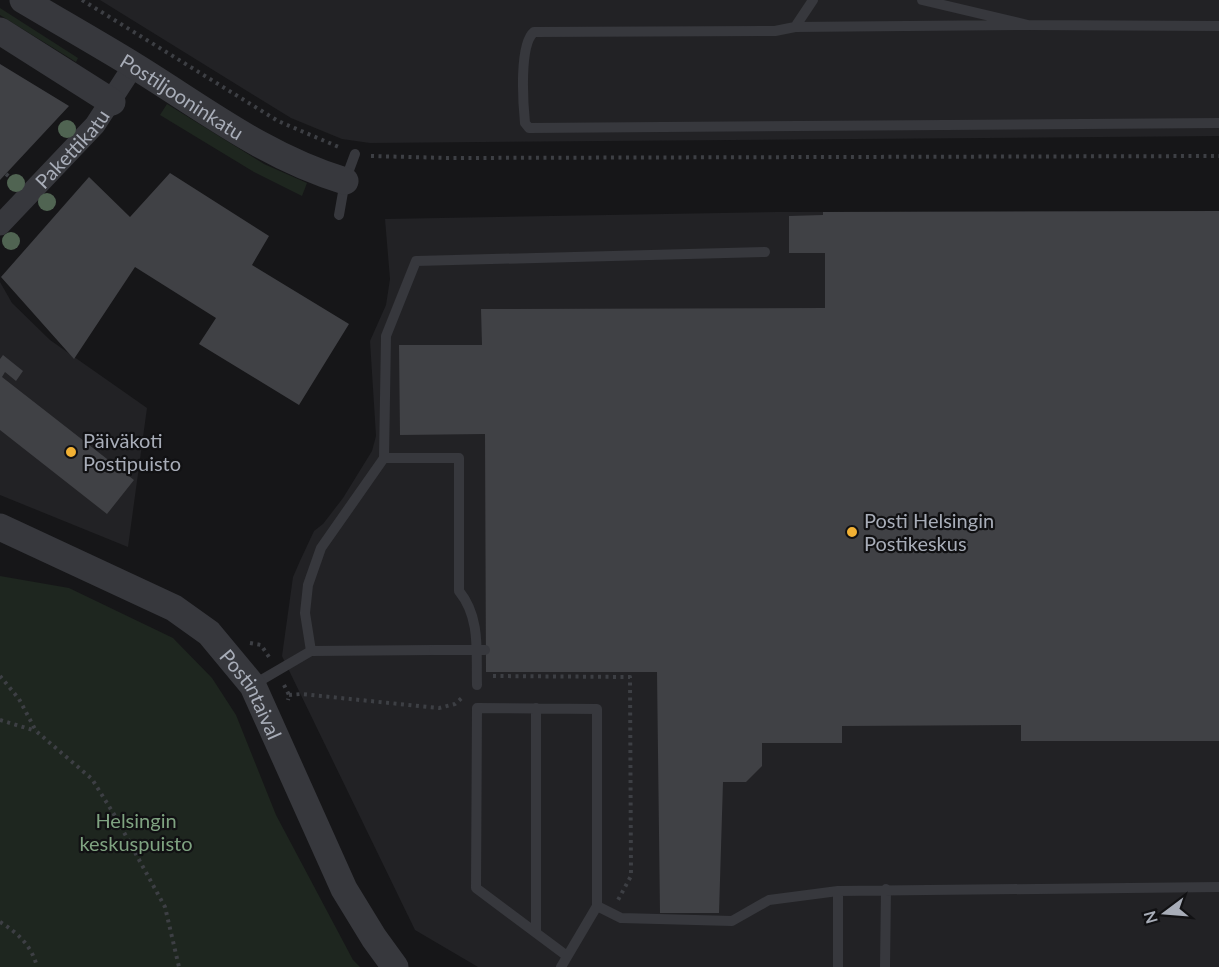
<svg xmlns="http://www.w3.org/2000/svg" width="1219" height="967" viewBox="0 0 1219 967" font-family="Lato,sans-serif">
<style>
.built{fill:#222225}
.green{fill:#1e261f}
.building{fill:#404145}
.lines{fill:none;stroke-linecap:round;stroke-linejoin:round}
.path{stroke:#3d3f44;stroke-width:4;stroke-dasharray:3 4.5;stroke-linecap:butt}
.service{stroke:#37383d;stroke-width:10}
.minor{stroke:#37383d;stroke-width:21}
.tertiary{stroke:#37383d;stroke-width:27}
.service-bridge{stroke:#37383d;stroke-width:10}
.tree{fill:#506452}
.poi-dot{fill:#f2b134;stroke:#111113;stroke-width:2}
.labels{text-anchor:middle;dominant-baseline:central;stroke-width:4.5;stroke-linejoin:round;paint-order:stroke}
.street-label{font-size:20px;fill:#a8adb8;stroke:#111113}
.poi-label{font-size:20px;fill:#a8adb8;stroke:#111113;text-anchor:start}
.park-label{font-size:20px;fill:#7fa381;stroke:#111113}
</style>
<rect width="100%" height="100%" fill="#161618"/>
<!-- built -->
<path class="built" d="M 100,0 L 1219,0 L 1219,136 L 370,143 L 342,139 L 291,118 Z
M 1219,211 L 1219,967 L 478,967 L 415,930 L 282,656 L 293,577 L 300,561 L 314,531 L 323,524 L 343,498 L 372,451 L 376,436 L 370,341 L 386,305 L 390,279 L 385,219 L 777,212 Z
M 0,282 L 12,303 L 50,340 L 147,408 L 128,547 L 0,495 Z"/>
<!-- green -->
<path class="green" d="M 0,8 L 78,58 L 76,62 L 0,15 Z
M 167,104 L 264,164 L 307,183 L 302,196 L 254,172 L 160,115 Z
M 0,576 L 69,588 L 173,638 L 212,678 L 236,715 L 276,815 L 353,960 L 360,967 L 0,967 Z"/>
<!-- building -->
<path class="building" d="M 0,64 L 69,106 L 0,180 Z
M 170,173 L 269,236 L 252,265 L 349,324 L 299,405 L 199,344 L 216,318 L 135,267 L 74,359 L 1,277 L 89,177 L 130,217 Z
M 1219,211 L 1219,741 L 1021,741 L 1021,725 L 842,726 L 842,743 L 762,743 L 762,766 L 746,782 L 723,782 L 719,913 L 660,913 L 657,672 L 486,672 L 485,434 L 400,435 L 399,345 L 482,345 L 481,309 L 825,308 L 825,253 L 789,253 L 789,216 L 823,215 L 823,212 Z
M 3,355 L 23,371 L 16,381 L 5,372 L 2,377 L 134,480 L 107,514 L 0,430 L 0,359 Z"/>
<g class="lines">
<!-- path -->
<path class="path" d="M 82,0 L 278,121 L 341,148
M 371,156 L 448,158 L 1219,156
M 6,174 L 12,179
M 250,643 L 261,645 L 269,657
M 0,676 L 19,699 L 36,731 L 92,779 L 115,816 L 165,907 L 179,967
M 493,676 L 630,677 L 631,876 L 618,900
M 284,685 L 289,695 L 288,700
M 289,695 L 301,694 L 439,708 L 455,704 L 463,697
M 0,720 L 36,731
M 0,922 C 18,933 32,946 37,967"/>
<!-- service -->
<path class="service" d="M 922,0 L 1028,25 L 1219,26
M 1028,25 L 795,27 L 775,31 L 534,32 C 519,44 523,103 525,123 L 529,128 L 1219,123
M 795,27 L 813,0
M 339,215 L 345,181 L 355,154
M 384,458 L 459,458 L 459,591 C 481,618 476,652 477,685
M 311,651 L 305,613 L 308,585 L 321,548 L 384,458 L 386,336 L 416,261 L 765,252
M 253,685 L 311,651 L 434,650
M 536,708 L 536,933
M 838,891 L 838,967
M 597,906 L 621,918 L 732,921 L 769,900 L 838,891 L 1219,887
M 561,967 L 597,906 L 597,709 L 477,708 L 476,888 L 567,956
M 885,967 L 886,889"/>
<!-- minor -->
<path class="minor" id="s1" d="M 0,225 L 95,125 L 134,65"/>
<!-- tertiary -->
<g class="tertiary">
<path id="s2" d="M 23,0 C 60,22 97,43 133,65 C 203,108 265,157 345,181"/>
<path d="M 0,31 L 112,102"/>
<path id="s3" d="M 0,527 L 174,608 L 209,633 L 253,686 L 344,889 L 374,938 L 395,967"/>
</g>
<!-- service-bridge -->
<path class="service-bridge" d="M 434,650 L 485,650"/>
</g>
<!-- trees -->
<g class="tree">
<circle cx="67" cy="129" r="9"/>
<circle cx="16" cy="183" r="9"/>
<circle cx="47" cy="202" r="9"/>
<circle cx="11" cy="241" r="9"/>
</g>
<!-- markers -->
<g class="poi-dot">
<circle cx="71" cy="452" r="6"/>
<circle cx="852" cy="532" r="6"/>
</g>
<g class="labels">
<!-- street labels -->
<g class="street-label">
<text stroke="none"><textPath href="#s2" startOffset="186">Postiljooninkatu</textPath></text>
<text stroke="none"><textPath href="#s1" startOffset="105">Pakettikatu</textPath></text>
<text stroke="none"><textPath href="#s3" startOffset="310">Postintaival</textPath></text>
</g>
<!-- poi labels -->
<g class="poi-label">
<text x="83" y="440">Päiväkoti<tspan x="83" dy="23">Postipuisto</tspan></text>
<text x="864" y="520">Posti Helsingin<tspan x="864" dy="23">Postikeskus</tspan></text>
</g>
<!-- park labels -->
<g class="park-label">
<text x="136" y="820">Helsingin<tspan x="136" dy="23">keskuspuisto</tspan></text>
</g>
</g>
<!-- north arrow -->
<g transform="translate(1165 913) rotate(254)" stroke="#111113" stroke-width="4.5" paint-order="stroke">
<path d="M0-4.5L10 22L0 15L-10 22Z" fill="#a8adb8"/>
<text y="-9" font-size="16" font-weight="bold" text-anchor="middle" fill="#a8adb8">N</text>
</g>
</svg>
